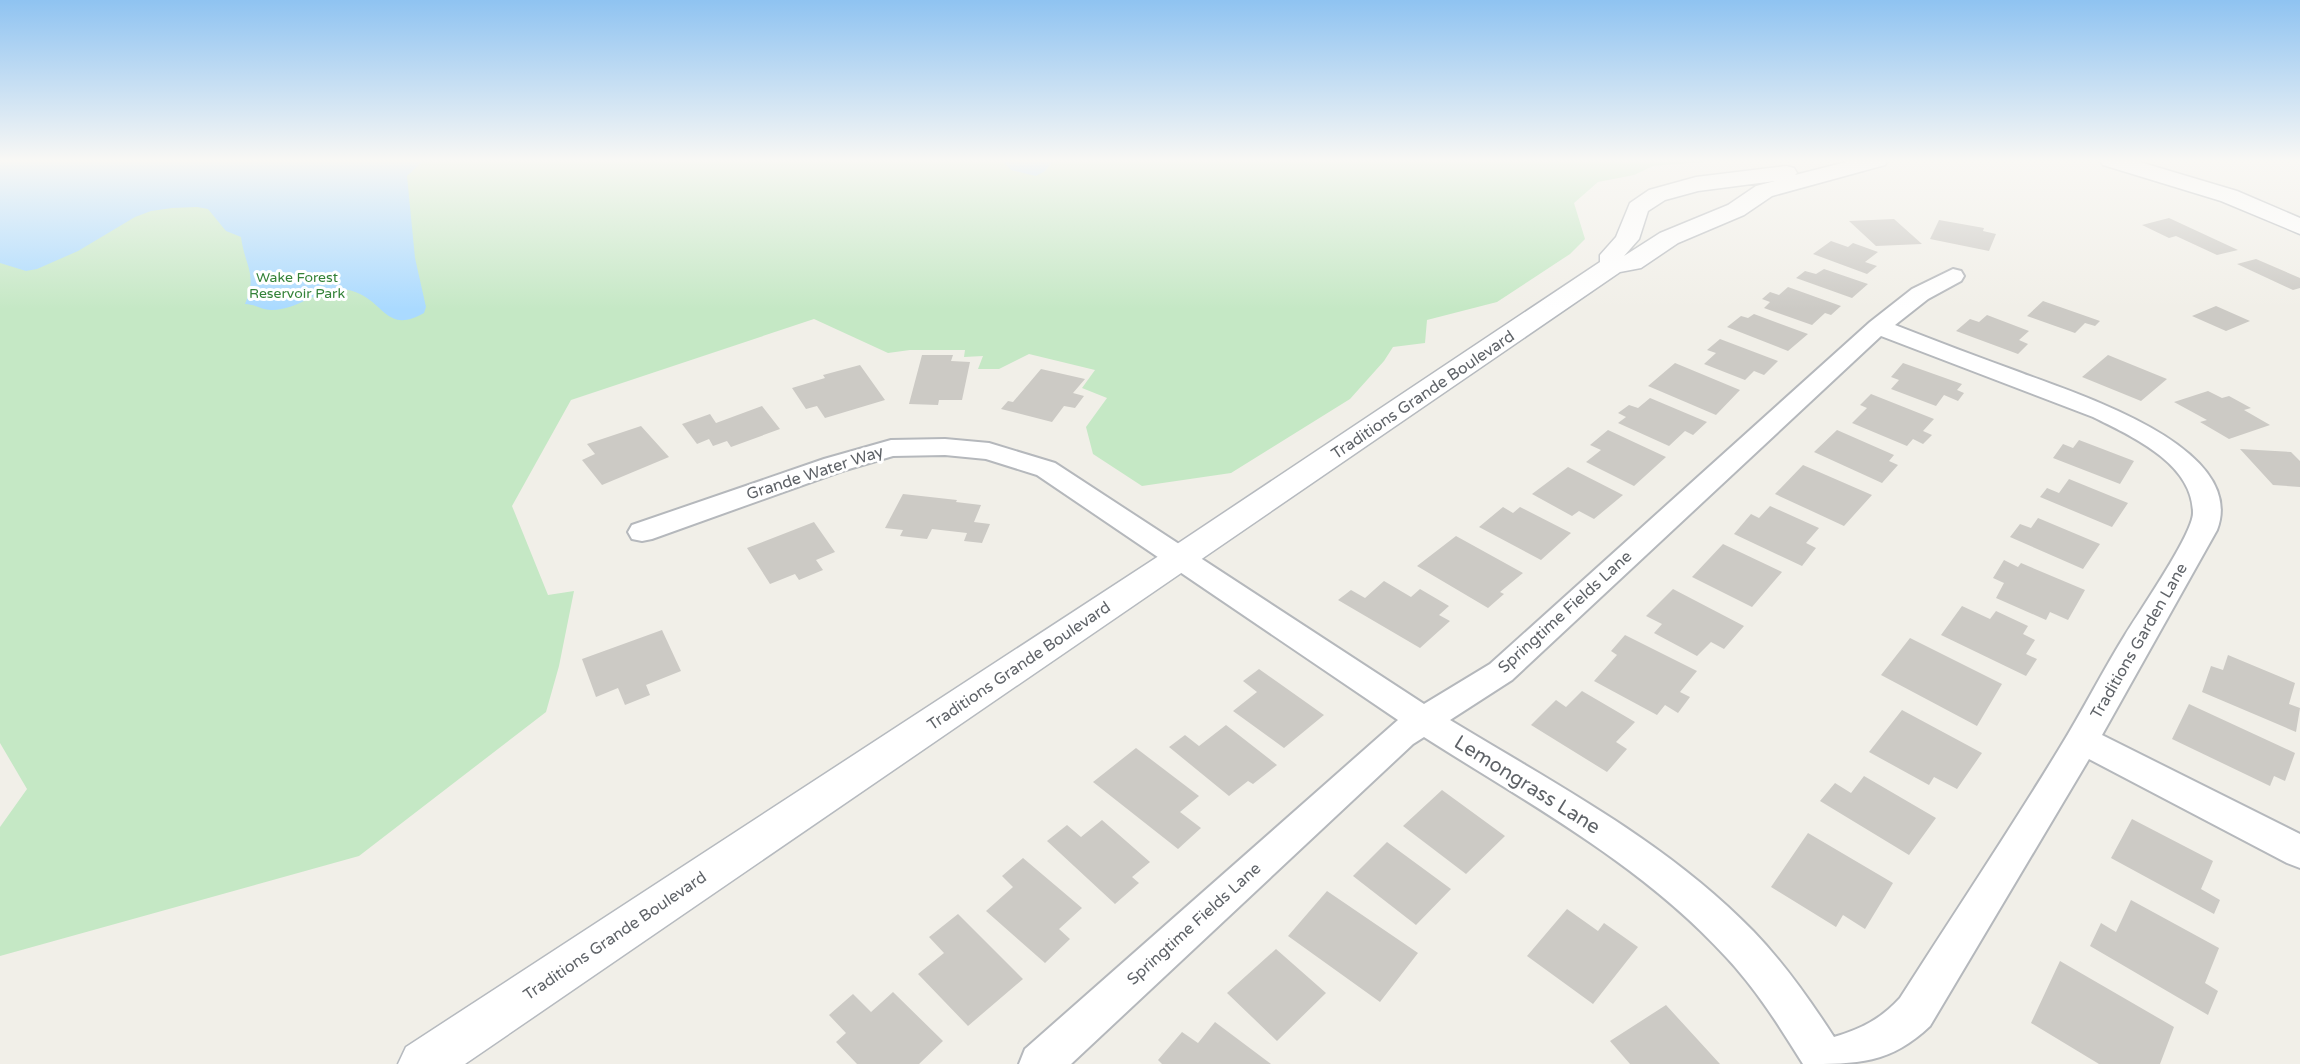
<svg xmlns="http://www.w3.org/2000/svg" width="2300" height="1064" viewBox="0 0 2300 1064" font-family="'Varela Round',sans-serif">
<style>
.green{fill:#c5e8c5}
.water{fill:#aadaff}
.building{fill:#cccac5}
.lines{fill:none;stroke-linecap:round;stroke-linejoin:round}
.street-casing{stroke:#b5b8bc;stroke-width:4}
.secondary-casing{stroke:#b6babf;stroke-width:3}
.street{fill:#fff;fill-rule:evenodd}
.secondary{fill:#fff;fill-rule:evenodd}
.labels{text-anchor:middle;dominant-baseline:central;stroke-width:6;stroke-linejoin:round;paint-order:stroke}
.far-park-label{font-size:14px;fill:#348238;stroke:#fff}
.street-label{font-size:16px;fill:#5f6368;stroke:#fff}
.near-street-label{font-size:20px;fill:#5f6368;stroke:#fff}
</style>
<rect width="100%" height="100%" fill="#f1efe8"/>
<!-- green -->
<path class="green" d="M 0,160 L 1726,160 L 1653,166 L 1634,175 L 1598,182 L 1574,203 L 1585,239 L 1570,254 L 1497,302 L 1427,320 L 1425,343 L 1393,347 L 1384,361 L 1350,399 L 1231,473 L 1142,486 L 1093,454 L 1086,427 L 1107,398 L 1082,388 L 1095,370 L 1029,354 L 999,369 L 978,369 L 983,356 L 964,357 L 965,350 L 910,350 L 888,353 L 814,319 L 571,400 L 512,506 L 548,595 L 574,591 L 559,666 L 546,712 L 359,856 L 0,956 L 0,827 L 27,789 L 0,743 Z"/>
<!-- water -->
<path class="water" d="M 0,160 L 424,160 L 407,176 L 415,258 L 426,307 L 424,313 C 389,333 385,306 360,294 C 328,278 302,311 271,310 C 262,310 255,304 245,304 C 258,274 245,267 241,237 L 226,231 L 208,209 L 197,207 L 172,208 L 151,211 L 135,217 L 78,251 L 37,269 L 26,271 L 0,263 Z
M 1002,160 L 1054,160 L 1045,171 L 1036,176 L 1011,170 Z"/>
<!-- building -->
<path class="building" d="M 2169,218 L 2238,250 L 2217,255 L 2176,236 L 2169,238 L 2142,225 Z
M 1894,219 L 1922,244 L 1876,246 L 1849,221 Z
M 1939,220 L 1984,228 L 1983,231 L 1996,234 L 1989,251 L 1930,239 Z
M 1831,241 L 1848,247 L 1853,243 L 1878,252 L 1865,262 L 1877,266 L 1867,274 L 1813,254 Z
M 2256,259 L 2300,278 L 2300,288 L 2293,290 L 2237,264 Z
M 1824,269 L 1868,284 L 1852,298 L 1796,278 L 1805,271 L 1816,274 Z
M 1788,287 L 1841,306 L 1831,315 L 1825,313 L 1812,325 L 1764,308 L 1770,302 L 1762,299 L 1770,292 L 1779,295 Z
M 2043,301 L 2100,321 L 2095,326 L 2085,323 L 2075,333 L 2027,316 Z
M 2216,306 L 2250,321 L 2226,331 L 2192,316 Z
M 1754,314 L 1808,334 L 1788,351 L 1727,327 L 1741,316 L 1748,318 Z
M 1987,315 L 2029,331 L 2019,340 L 2028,344 L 2018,354 L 1956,331 L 1970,319 L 1979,322 Z
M 1720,339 L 1778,361 L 1764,375 L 1754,371 L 1745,380 L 1704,364 L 1716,353 L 1707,350 Z
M 922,355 L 953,355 L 951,361 L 970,362 L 962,400 L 939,400 L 938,405 L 909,404 Z
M 2108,355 L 2167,379 L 2141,401 L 2082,377 Z
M 1675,363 L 1740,390 L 1716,415 L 1648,386 Z
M 1903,363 L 1962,384 L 1957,390 L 1964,393 L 1958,401 L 1944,395 L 1936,406 L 1891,389 L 1899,380 L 1891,377 Z
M 860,365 L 885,400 L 825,418 L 817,406 L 806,409 L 792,388 L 825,378 L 823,375 Z
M 1041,369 L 1085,379 L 1073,393 L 1084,396 L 1075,408 L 1064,406 L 1052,422 L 1001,409 L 1008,401 L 1013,402 Z
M 2208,391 L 2222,398 L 2229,396 L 2251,408 L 2244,410 L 2270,425 L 2229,439 L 2200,422 L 2207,420 L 2174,402 Z
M 1871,394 L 1934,419 L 1923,431 L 1932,435 L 1923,444 L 1913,439 L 1907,446 L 1852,423 L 1867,408 L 1860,405 Z
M 1650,398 L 1707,422 L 1693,435 L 1685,431 L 1669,446 L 1618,423 L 1626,417 L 1618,413 L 1629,405 L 1638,408 Z
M 762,406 L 780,429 L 731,447 L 727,441 L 713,446 L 709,439 L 697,444 L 682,424 L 710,414 L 716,423 Z
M 641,426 L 669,457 L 602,485 L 582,460 L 595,454 L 587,444 Z
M 1608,430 L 1666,457 L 1634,486 L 1586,462 L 1601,450 L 1590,445 Z
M 1837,430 L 1894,455 L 1889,461 L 1898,465 L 1882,483 L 1814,452 Z
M 2079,440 L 2134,461 L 2120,484 L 2053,458 L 2063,444 L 2073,448 Z
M 2240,449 L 2291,452 L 2300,461 L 2300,487 L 2273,485 Z
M 1803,465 L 1872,495 L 1844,526 L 1775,494 Z
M 1568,467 L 1623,495 L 1594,519 L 1579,511 L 1572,516 L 1532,494 Z
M 2069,479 L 2128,503 L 2112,527 L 2040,497 L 2047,488 L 2059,493 Z
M 903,494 L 957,500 L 956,502 L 981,505 L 974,522 L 990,524 L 982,543 L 964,541 L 967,533 L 932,529 L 927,539 L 900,536 L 903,530 L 885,528 Z
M 1770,506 L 1819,528 L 1806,543 L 1816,548 L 1802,566 L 1734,534 L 1751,514 L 1759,518 Z
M 1503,507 L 1513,513 L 1520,507 L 1571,533 L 1541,560 L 1479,527 Z
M 2038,518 L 2100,544 L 2083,569 L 2010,537 L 2020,524 L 2031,528 Z
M 814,522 L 835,552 L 816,560 L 823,570 L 799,580 L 795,574 L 770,584 L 747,548 Z
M 1456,536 L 1523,573 L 1500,592 L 1504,594 L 1488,608 L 1417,566 Z
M 1723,544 L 1782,572 L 1752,607 L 1692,577 Z
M 2004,560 L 2018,567 L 2021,563 L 2085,590 L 2068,620 L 2050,612 L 2046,620 L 1996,598 L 2004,583 L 1993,578 Z
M 1384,581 L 1411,597 L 1420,589 L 1449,606 L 1439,615 L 1450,621 L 1420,648 L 1338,600 L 1351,590 L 1365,598 Z
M 1673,589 L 1744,626 L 1724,649 L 1711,642 L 1697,656 L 1654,633 L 1662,624 L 1646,616 Z
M 1962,606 L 1990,619 L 1996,611 L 2028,626 L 2023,634 L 2035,640 L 2026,654 L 2037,659 L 2026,676 L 1941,635 Z
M 662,630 L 681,671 L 646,685 L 650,695 L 625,705 L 618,688 L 596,697 L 582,659 Z
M 1625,635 L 1697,671 L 1680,692 L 1690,697 L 1678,713 L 1665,705 L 1657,715 L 1594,681 L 1617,655 L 1611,651 Z
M 1910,638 L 2002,684 L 1977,726 L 1881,675 Z
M 2228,655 L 2295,683 L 2289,704 L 2300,708 L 2296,732 L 2202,692 L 2211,666 L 2223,670 Z
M 1259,669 L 1324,715 L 1284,748 L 1233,711 L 1257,692 L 1243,681 Z
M 1582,691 L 1635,722 L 1616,742 L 1627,749 L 1607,772 L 1531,725 L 1556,700 L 1566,707 Z
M 2189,704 L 2295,753 L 2285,781 L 2274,776 L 2270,786 L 2172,739 Z
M 1902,710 L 1982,753 L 1957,789 L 1934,777 L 1929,785 L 1869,752 Z
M 1226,725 L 1277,765 L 1253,784 L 1248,781 L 1229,796 L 1169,747 L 1185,735 L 1199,746 Z
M 1136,748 L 1199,796 L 1180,812 L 1201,828 L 1178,849 L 1093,782 Z
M 1864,776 L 1936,818 L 1909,855 L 1820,801 L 1835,783 L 1851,793 Z
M 1442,790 L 1505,836 L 1466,874 L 1403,826 Z
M 2132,819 L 2213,861 L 2201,889 L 2220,900 L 2214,914 L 2111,858 Z
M 1102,820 L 1150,862 L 1132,877 L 1139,883 L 1115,904 L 1047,841 L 1067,825 L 1081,837 Z
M 1808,833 L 1893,883 L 1865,929 L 1843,915 L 1836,927 L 1771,887 Z
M 1387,842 L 1451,889 L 1416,925 L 1353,876 Z
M 1023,858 L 1082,908 L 1059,929 L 1070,939 L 1045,963 L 986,911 L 1013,887 L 1002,876 Z
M 1327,891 L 1418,953 L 1380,1002 L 1288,936 Z
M 2131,900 L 2219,948 L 2205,983 L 2218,991 L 2208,1015 L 2090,946 L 2101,923 L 2116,932 Z
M 1567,909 L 1598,931 L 1604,923 L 1638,947 L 1593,1004 L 1527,956 Z
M 958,914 L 1023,979 L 968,1026 L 918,974 L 944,953 L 929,937 Z
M 1276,949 L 1326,993 L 1277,1041 L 1227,993 Z
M 2060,961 L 2174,1027 L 2160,1064 L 2099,1064 L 2031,1023 Z
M 893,992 L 943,1041 L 919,1064 L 857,1064 L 836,1042 L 846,1033 L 829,1015 L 853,994 L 871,1012 Z
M 1666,1005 L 1720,1064 L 1630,1064 L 1610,1041 Z
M 1215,1022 L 1271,1064 L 1162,1064 L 1158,1060 L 1182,1032 L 1198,1043 Z"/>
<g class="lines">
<!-- street casing -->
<g class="street-casing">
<path id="street" d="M 1953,269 L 1961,271 L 1964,276 L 1961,281 L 1928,299 L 1895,325 C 1936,341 1978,357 2019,372 C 2073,393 2249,446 2217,530 L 2102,735 L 2300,834 L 2300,868 L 2287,863 L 2089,759 L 1930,1026 C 1890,1064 1858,1064 1803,1064 C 1780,1027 1756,989 1726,957 C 1641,864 1529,804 1424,737 L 1413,744 L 1071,1064 L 1019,1064 L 1025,1049 L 1398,720 L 1037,475 L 986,459 L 945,455 L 893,456 L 842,471 L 652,539 L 642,541 L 632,539 L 628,532 L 632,525 L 824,459 L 891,440 L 945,439 L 989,443 L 1055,463 L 1424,704 L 1490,664 L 1870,322 L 1912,289 ZM 1881,336 L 2093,417 C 2131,436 2193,463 2193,513 C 2193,534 2139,612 2125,635 C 2102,672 2082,712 2059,749 C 2008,833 1953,915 1900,998 C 1881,1019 1861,1029 1834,1037 C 1810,1000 1784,963 1753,931 C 1667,842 1555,784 1450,720 L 1512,680 Z"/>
</g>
<!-- secondary casing -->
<g class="secondary-casing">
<path id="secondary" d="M 1854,160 L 1888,160 L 1885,165 L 1772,196 L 1744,215 L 1678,243 L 1641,268 L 1620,272 L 465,1064 L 398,1064 L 406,1047 L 1168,550 L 1600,262 L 1600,255 L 1616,237 L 1630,203 L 1649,190 L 1696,177 L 1786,166 L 1794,168 L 1797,173 L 1795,175 ZM 1775,181 L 1756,186 L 1728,205 L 1660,233 L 1624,256 L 1639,239 L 1648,211 L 1665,200 L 1698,191 Z
M 2100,160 L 2133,160 L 2237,191 L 2300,218 L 2300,234 L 2221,201 L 2103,165 Z"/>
</g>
<!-- street -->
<use href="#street" class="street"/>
<!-- secondary -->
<use href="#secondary" class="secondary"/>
</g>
<!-- sky -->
<linearGradient id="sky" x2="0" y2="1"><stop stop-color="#8fc3f1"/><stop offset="0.52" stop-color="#f9f8f5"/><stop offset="1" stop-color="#f9f8f5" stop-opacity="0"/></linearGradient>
<rect width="2300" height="309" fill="url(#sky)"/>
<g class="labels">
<!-- far-park labels -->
<g class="far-park-label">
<text x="297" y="277">Wake Forest<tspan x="297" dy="16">Reservoir Park</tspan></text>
</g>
<!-- street labels -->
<g class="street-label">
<text transform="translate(1423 395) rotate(-34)">Traditions Grande Boulevard</text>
<text transform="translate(815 473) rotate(-18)">Grande Water Way</text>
<text transform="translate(1565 612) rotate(-42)">Springtime Fields Lane</text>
<text transform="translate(2139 641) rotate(-60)">Traditions Garden Lane</text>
<text transform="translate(1019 666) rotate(-34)">Traditions Grande Boulevard</text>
<text transform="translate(1194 924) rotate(-42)">Springtime Fields Lane</text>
<text transform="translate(615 936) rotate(-34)">Traditions Grande Boulevard</text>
</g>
<!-- near-street labels -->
<g class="near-street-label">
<text transform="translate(1527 785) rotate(32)">Lemongrass Lane</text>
</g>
</g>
</svg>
